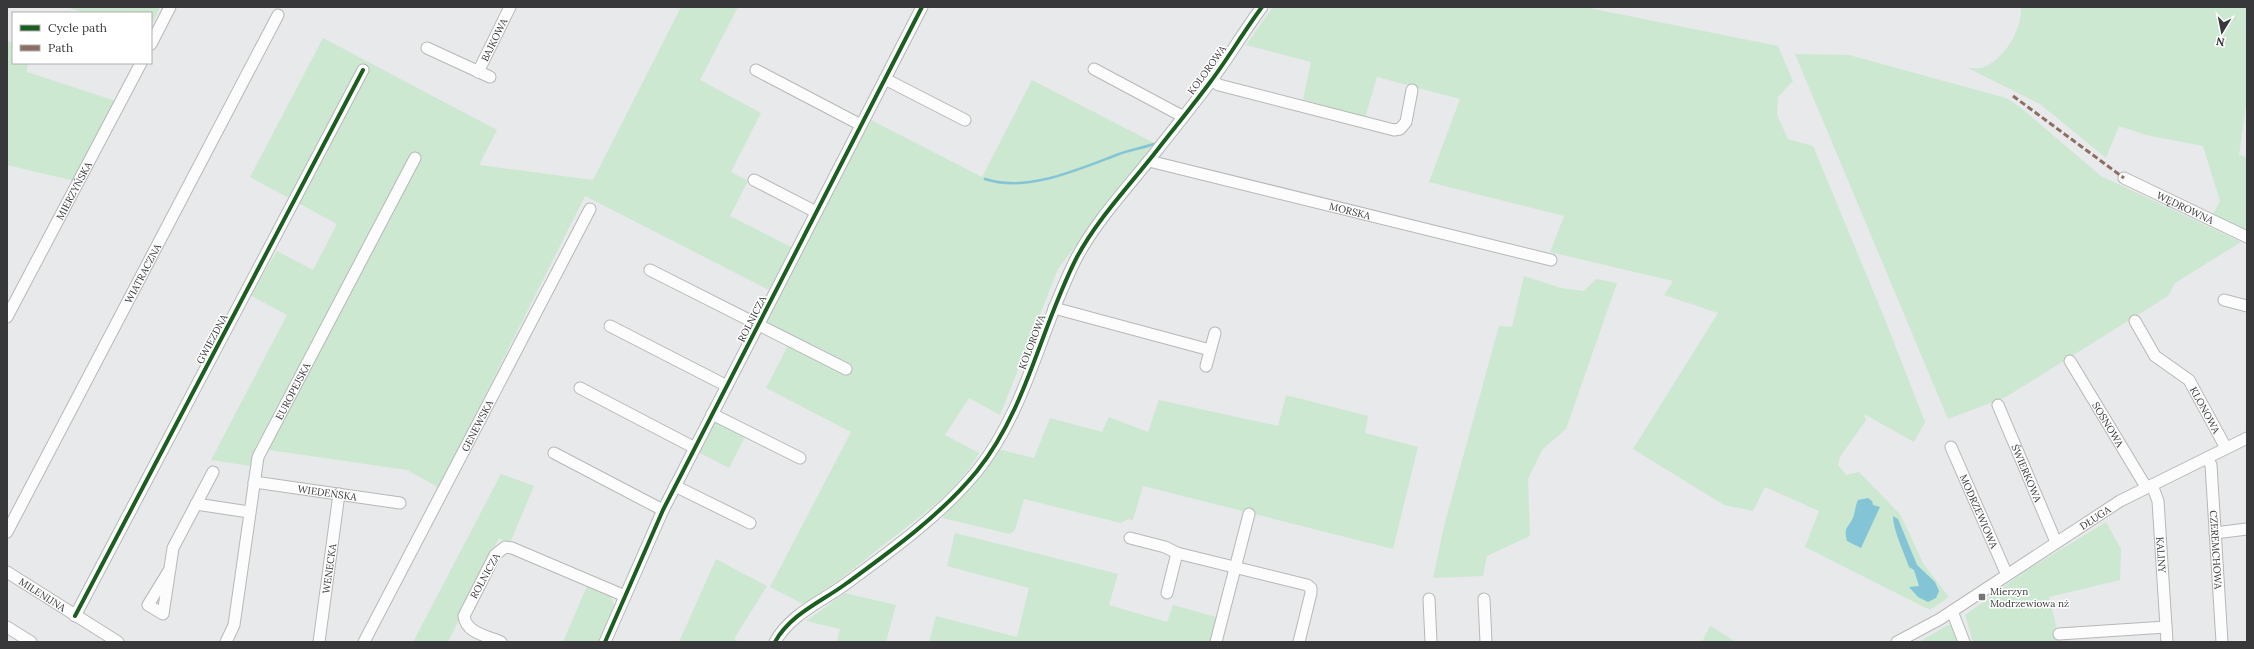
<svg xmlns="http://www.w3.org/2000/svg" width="2254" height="649" viewBox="0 0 2254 649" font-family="Lora,serif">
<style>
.green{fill:#cce8d1}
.water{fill:#84c4d7}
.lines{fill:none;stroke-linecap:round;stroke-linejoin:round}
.stream{stroke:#84c4d7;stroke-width:2.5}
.minor-casing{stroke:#b6b8b8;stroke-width:13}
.minor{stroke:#fcfcfc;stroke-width:11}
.quiet{stroke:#8d6e63;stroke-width:3;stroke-dasharray:6 3;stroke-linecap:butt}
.cycleway-casing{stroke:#fff;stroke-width:6}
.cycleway{stroke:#1b5e20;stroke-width:4}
.poi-dot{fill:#767678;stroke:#fff;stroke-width:1.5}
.labels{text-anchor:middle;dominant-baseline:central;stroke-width:3;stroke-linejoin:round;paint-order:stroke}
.street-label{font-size:10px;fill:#38383a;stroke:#fff}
.poi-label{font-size:10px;fill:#38383a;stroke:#fff;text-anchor:start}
</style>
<rect width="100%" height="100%" fill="#e8e9ea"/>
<!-- green -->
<path class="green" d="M 66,7 L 160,7 L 151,26 L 151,13 L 85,13 Z
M 681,7 L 738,7 L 700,80 L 761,113 L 731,172 L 748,181 L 730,216 L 791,247 L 769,290 L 585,196 L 438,489 L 434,485 L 407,470 L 269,450 L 253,456 L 251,466 L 211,460 L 287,315 L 250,295 L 277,251 L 313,270 L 337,224 L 250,177 L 323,38 L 497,130 L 479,165 L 593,180 Z
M 1273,7 L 1584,7 L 1778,46 L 1793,81 L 1778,97 L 1777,115 L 1788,139 L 1813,146 L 1884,317 L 1925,422 L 1914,442 L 1864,414 L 1866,420 L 1840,457 L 1838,465 L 1846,475 L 1859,472 L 1900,514 L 1924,565 L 1949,597 L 1930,610 L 1805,547 L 1819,511 L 1765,487 L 1753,511 L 1724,505 L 1633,449 L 1718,313 L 1664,295 L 1673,281 L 1550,252 L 1564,216 L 1429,182 L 1460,99 L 1377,77 L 1365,118 L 1303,100 L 1311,62 L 1246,45 Z
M 2021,7 L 2247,7 L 2247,98 L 2239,155 L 2247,157 L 2247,231 L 2236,228 L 2213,214 L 2220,201 L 2203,146 L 2146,135 L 2119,126 L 2106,158 L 2040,104 L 1968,68 C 1972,68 1980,69 1984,67 C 2005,58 2022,30 2021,7 Z
M 7,41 L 13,43 L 13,63 L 28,63 L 27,72 L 116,101 L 75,181 L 7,165 Z
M 1795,54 L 1849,55 L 2006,98 L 2020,107 L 2101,176 L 2241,242 L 2175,283 L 2168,296 L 2006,397 L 1948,419 Z
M 1032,80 L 1154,143 L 1058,269 L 1000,415 L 969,398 L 945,435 L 979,453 C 959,490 923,514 891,539 C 862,562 834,585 803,604 L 770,587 L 851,432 L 766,388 L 793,336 L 767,321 L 869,119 L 982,177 Z
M 1524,276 L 1561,288 L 1584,291 L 1596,279 L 1617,283 L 1566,429 L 1542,450 L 1528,479 L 1530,536 L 1487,556 L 1483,576 L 1433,578 L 1444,526 L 1499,326 L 1512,327 Z
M 1286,395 L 1368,416 L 1365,433 L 1418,447 L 1393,549 L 1143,486 L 1133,520 L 1128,519 L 1121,523 L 1024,499 L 1015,530 L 1010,534 L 942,518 L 992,461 L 998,449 L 1034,458 L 1050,418 L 1102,432 L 1109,417 L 1148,432 L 1159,400 L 1278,426 Z
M 715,419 L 746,435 L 729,468 L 698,452 Z
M 501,474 L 534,486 L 510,543 L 499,538 L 448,642 L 413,642 Z
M 2106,522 L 2121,549 L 2120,580 L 2049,597 L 2060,642 L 1973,642 L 1965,615 L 2027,570 Z
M 955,533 L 1118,574 L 1109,605 L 1167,622 L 1173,605 L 1216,617 L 1210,642 L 929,642 L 936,616 L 1017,637 L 1029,588 L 947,566 Z
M 716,559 L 767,586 L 734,639 L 739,642 L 679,642 Z
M 587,586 L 611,596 L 614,605 L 599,642 L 563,642 Z
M 845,593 L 896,605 L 886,642 L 837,642 L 840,629 L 806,621 Z
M 1948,625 L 1951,625 L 1959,642 L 1919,642 Z
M 1710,626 L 1714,628 L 1736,642 L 1702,642 Z"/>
<!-- water -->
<path class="water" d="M 1868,498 L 1872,501 L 1873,505 L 1880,507 L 1861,548 L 1847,541 C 1844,528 1846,530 1852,520 C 1855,515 1855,506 1858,500 Z
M 1893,516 L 1898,519 L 1917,565 L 1935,582 L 1939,591 L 1936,598 L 1928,602 L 1918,597 L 1909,587 L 1919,586 L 1914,570 L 1909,567 C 1904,552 1893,530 1893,516 Z"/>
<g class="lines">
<!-- stream -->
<path class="stream" d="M 985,179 C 1027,193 1079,169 1119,154 C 1130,150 1142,148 1154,144"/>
<!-- minor casing -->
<g class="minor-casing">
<g id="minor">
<path d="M 151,44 L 170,7"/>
<path d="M 427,48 L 490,77"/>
<path d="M 1094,69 L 1182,116"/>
<path d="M 756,70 L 861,125"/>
<path id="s1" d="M 478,72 L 510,7"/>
<path d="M 885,79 L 965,120"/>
<path d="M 1211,80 L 1219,85 L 1394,130 L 1400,129 L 1406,122 L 1412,90"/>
<path id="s2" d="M 1149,161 L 1551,260"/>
<path id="s3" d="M 2124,178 L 2247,237"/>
<path d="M 754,180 L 816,212"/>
<path d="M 650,270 L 846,369"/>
<path d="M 2224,300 L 2247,306"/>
<path d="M 1054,308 L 1210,350"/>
<path id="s4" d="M 7,317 L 141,63"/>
<path id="s5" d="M 2135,321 L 2155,356 L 2189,380 L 2226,448"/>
<path d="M 610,326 L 727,386"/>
<path id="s6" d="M 2070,361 L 2146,487"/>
<path d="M 1206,366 L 1215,333"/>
<path d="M 580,388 L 695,448"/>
<path id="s7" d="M 1998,405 L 2056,542"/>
<path d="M 712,414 L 800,458"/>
<path id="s8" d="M 1951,447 L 2007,575"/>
<path d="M 554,453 L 663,510"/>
<path id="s9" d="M 2207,458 L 2211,465 L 2222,642"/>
<path id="s10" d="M 254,482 L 400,503"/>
<path id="s11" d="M 2152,485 L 2158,501 L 2167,642"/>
<path d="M 675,486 L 750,523"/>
<path d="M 196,504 L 249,512"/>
<path id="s12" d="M 7,532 L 278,15"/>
<path d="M 2215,533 L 2247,529"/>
<path d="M 1130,538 L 1165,547 L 1177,553 L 1307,585 L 1311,588 L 1311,593 L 1299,642"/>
<path d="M 170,569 L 148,605 L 163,614 L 173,548 L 213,472"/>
<path id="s13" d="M 7,572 L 118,642"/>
<path d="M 1167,593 L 1177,553"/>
<path d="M 1429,599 L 1431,642"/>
<path d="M 1484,599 L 1486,642"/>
<path d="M 1952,611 L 1964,642"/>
<path d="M 75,616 L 363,70"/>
<path d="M 7,627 L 31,642"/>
<path d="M 2059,634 L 2166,627"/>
<path id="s14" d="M 226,642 L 234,625 L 258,457 L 415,158"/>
<path id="s15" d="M 319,642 L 339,494"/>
<path id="s16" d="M 364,642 L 590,209"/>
<path d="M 501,642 C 487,636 466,633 464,616 L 495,555 L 505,547 L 512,548 L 625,596"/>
<path d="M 605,642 L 663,510 L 922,7"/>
<path d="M 775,642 C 790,614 823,601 847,583 C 891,551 942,514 977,471 C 1027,409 1041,326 1077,257 C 1098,218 1131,184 1158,149 C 1176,126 1194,104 1211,81 C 1229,57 1244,31 1262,7"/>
<path d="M 1216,642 L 1249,514"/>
<path id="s17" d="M 1897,642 L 1940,619 L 2120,501 L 2247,438"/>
</g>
</g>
<!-- minor -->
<use href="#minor" class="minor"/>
<!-- quiet -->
<path class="quiet" d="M 2013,96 L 2124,178"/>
<!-- cycleway casing -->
<g class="cycleway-casing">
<path id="cycleway" d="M 75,616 L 363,70
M 605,642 L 663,510 L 922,7
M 775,642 C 790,614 823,601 847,583 C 891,551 942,514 977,471 C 1027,409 1041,326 1077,257 C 1098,218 1131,184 1158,149 C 1176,126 1194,104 1211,81 C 1229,57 1244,31 1262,7"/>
</g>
<!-- cycleway -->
<use href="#cycleway" class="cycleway"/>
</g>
<!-- markers -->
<rect class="poi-dot" x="1978" y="593" width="8" height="8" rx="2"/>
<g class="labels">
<!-- street labels -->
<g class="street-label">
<text stroke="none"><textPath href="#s1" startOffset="36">BAJKOWA</textPath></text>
<text transform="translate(1207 70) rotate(-54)">KOLOROWA</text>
<text stroke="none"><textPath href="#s4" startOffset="143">MIERZYŃSKA</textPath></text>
<text stroke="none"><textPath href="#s3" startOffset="68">WĘDROWNA</textPath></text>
<text stroke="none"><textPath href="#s2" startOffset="207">MORSKA</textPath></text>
<text stroke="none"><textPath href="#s12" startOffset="292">WIATRACZNA</textPath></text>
<text transform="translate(752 319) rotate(-63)">ROLNICZA</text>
<text transform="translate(212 339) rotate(-62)">GWIEZDNA</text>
<text transform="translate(1032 342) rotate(-69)">KOLOROWA</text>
<text stroke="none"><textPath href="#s14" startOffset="263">EUROPEJSKA</textPath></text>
<text stroke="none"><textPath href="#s5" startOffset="116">KLONOWA</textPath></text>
<text stroke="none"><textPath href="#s6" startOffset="74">SOSNOWA</textPath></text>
<text stroke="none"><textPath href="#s16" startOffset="244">GENEWSKA</textPath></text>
<text stroke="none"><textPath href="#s7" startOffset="74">ŚWIERKOWA</textPath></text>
<text stroke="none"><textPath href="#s10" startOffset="74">WIEDEŃSKA</textPath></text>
<text stroke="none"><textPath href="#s8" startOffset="70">MODRZEWIOWA</textPath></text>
<text stroke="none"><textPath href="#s17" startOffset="234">DŁUGA</textPath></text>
<text stroke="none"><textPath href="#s9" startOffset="93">CZEREMCHOWA</textPath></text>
<text stroke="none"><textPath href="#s11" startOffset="71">KALINY</textPath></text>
<text stroke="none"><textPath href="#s15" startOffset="74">WENECKA</textPath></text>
<text transform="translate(485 576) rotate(-61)">ROLNICZA</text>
<text stroke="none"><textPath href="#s13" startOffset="42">MILENIJNA</textPath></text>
</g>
<!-- poi labels -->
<g class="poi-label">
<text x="1990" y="591">Mierzyn<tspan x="1990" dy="12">Modrzewiowa nż</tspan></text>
</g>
</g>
<!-- border -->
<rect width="2254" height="649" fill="none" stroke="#38383a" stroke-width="16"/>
<!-- legend -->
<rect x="12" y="12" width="140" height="52" fill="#ffffff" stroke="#afafb0"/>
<rect x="20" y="25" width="20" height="6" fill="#1b5e20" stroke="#afafb0"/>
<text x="48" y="32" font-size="12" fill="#38383a">Cycle path</text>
<rect x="20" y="45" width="20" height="6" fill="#8d6e63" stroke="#afafb0"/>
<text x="48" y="52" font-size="12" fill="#38383a">Path</text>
<!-- north arrow -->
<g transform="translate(2222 32) rotate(190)" stroke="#ffffff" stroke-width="3" paint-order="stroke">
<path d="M0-3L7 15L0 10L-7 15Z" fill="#38383a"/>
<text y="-6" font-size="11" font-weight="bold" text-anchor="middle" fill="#38383a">N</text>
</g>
</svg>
